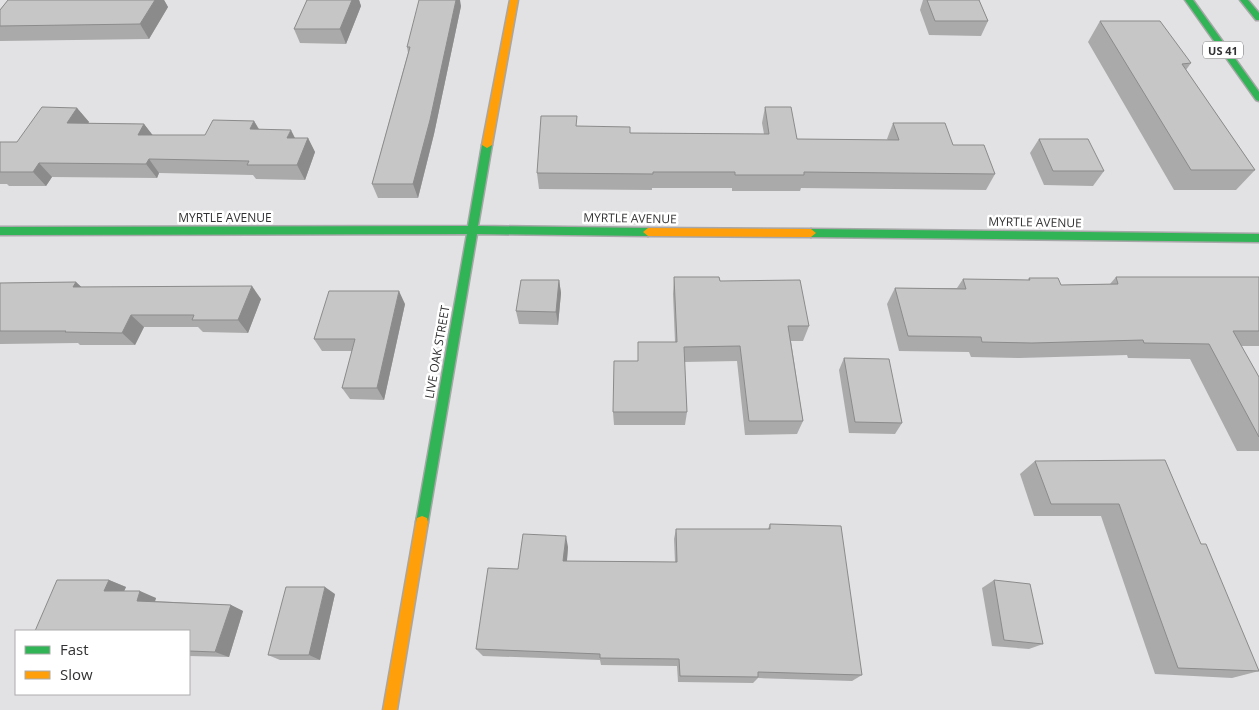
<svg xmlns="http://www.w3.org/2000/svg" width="1259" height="710" viewBox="0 0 1259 710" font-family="'Open Sans',sans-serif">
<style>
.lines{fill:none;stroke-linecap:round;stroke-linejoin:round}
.fast-casing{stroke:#a7a6a8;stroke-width:3}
.slow-casing{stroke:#a7a6a8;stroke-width:3}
.fast{fill:#30b455;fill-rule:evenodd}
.slow{fill:#ff9f0a;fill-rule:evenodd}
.wall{fill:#aaaaab}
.shaded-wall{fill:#8b8b8b}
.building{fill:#c6c6c7;stroke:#8b8b8b}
.labels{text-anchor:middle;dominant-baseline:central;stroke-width:5;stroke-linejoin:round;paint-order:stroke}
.shield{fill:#fff;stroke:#6f6e70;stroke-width:1}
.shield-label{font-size:11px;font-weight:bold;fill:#313032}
.street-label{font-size:12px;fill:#313032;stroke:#fff}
</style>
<rect width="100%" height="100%" fill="#e2e1e3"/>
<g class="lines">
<!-- fast casing -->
<g class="fast-casing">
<path id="fast" d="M 1185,0 L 1193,0 L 1259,92 L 1259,101 L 1256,100 Z
M 1240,0 L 1248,0 L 1259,13 L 1259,20 L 1256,20 Z
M 487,142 L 492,145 L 478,226 L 648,228 L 653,232 L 648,236 L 477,234 L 428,522 L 427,526 L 422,528 L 417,526 L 416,522 L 467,234 L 0,235 L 0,227 L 468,226 L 482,145 Z
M 811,229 L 1259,234 L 1259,242 L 811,237 L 806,233 Z"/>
</g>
<!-- slow casing -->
<g class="slow-casing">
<path id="slow" d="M 510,0 L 518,0 L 492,145 L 487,148 L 482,145 Z
M 648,228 L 811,229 L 816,233 L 811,237 L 648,236 L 643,232 Z
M 422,516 L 427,518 L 428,522 L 397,710 L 383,710 L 416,522 L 417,518 Z"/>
</g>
<!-- fast -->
<use href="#fast" class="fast"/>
<!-- slow -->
<use href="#slow" class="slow"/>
</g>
<!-- wall -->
<path class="wall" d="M 8,0 L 164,0 L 168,7 L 149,39 L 0,41 L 0,10 Z
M 307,0 L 359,0 L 361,6 L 346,44 L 300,43 L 294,29 Z
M 923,0 L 979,0 L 988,21 L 981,36 L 929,35 L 920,10 Z
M 461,6 L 434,134 L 418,198 L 378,198 L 372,184 L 408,53 L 407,47 Z
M 1100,21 L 1191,63 L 1186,70 L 1255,170 L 1236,190 L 1174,190 L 1088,42 Z
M 765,107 L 797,139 L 888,140 L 887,139 L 893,123 L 953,145 L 995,174 L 986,190 L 801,188 L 800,191 L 732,191 L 732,188 L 652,188 L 652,190 L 539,189 L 537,173 L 578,126 L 630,133 L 764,134 L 762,123 Z
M 77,108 L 89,122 L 88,123 L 144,124 L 152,135 L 205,135 L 254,121 L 259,129 L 295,138 L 308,138 L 315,152 L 305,180 L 256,179 L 253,175 L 159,173 L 157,178 L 52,177 L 46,186 L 9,186 L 7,184 L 0,184 L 0,142 L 17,142 Z
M 1039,139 L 1104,171 L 1093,186 L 1044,185 L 1030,153 Z
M 674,277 L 720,281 L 809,326 L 803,341 L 791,341 L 803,421 L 797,434 L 745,435 L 737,361 L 684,362 L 687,412 L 685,425 L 614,425 L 613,412 L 638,361 L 638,342 L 675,342 L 673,294 Z
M 1116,277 L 1259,277 L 1259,346 L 1241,346 L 1259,377 L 1259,451 L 1237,451 L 1190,359 L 1128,358 L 1127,355 L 1019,358 L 971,357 L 969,352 L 899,351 L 887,304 L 895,288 L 957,288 L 963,279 L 1028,280 L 1029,278 L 1061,285 L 1110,284 Z
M 559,280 L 561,293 L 558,325 L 519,324 L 516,311 Z
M 76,282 L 81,287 L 261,299 L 248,333 L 203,332 L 198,327 L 144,327 L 135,345 L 80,345 L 78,343 L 0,344 L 0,283 Z
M 405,304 L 384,400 L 350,399 L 342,388 L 352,351 L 322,351 L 314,339 Z
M 844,358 L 902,423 L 895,434 L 849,433 L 839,370 Z
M 1035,461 L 1201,544 L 1259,671 L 1232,678 L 1155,674 L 1101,516 L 1034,516 L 1020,474 Z
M 770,524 L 862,675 L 852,681 L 758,678 L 753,683 L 678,682 L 677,666 L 601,665 L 600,660 L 483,656 L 476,649 L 518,569 L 568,547 L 567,561 L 675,562 L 674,539 L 676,529 L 768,529 Z
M 109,580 L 126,587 L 124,591 L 156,598 L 155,601 L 231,605 L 243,611 L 229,657 L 189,656 L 189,631 L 35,631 Z
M 994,580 L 1043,644 L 1029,649 L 992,646 L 982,588 Z
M 335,594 L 320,660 L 280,660 L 268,655 Z"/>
<!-- shaded-wall -->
<path class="shaded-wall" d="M 155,0 L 164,0 L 168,7 L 149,39 L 140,24 Z
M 352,0 L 359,0 L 361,6 L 346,44 L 340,29 Z
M 456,0 L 460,0 L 461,6 L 434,134 L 418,198 L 413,184 Z
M 77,108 L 89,122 L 79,137 L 67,123 Z
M 254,121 L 262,135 L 250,129 Z
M 144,124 L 155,138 L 138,135 Z
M 291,130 L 298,144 L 287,138 Z
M 308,138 L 315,152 L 305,180 L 297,165 Z
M 149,159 L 159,173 L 157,178 L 146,164 Z
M 39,163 L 52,177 L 46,186 L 33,172 Z
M 559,280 L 561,293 L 558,325 L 556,312 Z
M 76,282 L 90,295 L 73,287 Z
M 252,286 L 261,299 L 248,333 L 238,320 Z
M 399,291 L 405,304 L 384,400 L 377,388 Z
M 131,315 L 144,327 L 135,345 L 122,333 Z
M 566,536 L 568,547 L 566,571 L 563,561 Z
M 109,580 L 126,587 L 121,598 L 104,591 Z
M 325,587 L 335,594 L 320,660 L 309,655 Z
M 140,591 L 156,598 L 153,608 L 137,601 Z
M 231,605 L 243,611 L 229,657 L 215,652 Z"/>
<!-- building -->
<path class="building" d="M 8,0 L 155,0 L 140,24 L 0,26 L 0,10 Z
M 307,0 L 352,0 L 340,29 L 294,29 Z
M 419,0 L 456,0 L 430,120 L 413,184 L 372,184 L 410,47 L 407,47 Z
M 927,0 L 979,0 L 988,21 L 935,21 Z
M 1100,21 L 1160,21 L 1191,63 L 1182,64 L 1255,170 L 1191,170 Z
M 42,107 L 77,108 L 67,123 L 144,124 L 138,135 L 205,135 L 213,120 L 254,121 L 250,129 L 291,130 L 287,138 L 308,138 L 297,165 L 247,165 L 249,161 L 149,159 L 146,164 L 39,163 L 33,172 L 0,172 L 0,142 L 17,142 Z
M 765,107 L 791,107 L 797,139 L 899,140 L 893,123 L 945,123 L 953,145 L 984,145 L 995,174 L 804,172 L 804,175 L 735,175 L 735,172 L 653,172 L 653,174 L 537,173 L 541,116 L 577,116 L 576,126 L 630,127 L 630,133 L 769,134 Z
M 1039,139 L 1088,139 L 1104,171 L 1053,171 Z
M 674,277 L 719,277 L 720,281 L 800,280 L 809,326 L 788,326 L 803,421 L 749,421 L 740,346 L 684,347 L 687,412 L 613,412 L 614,361 L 638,361 L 638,342 L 677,342 Z
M 1116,277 L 1259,277 L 1259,331 L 1233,331 L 1259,377 L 1259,437 L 1209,344 L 1144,343 L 1143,340 L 1032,343 L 982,342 L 981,337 L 908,336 L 895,288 L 966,289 L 963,279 L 1030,280 L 1029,278 L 1058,278 L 1061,285 L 1118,284 Z
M 521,280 L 559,280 L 556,312 L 516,311 Z
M 76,282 L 73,287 L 252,286 L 238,320 L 192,320 L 194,315 L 131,315 L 122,333 L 65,332 L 66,331 L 0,331 L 0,283 Z
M 329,291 L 399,291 L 377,388 L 342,388 L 355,339 L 314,339 Z
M 844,358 L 889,359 L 902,423 L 855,422 Z
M 1165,460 L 1201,544 L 1206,544 L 1259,671 L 1178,668 L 1119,504 L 1051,504 L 1035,461 Z
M 770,524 L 841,526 L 862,675 L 758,672 L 758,677 L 680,676 L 679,659 L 600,658 L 600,654 L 476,649 L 488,568 L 518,569 L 523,534 L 566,536 L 563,561 L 677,562 L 676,529 L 770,529 Z
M 57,580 L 109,580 L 104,591 L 140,591 L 137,601 L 231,605 L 215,652 L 189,651 L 189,631 L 35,631 Z
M 994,580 L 1030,584 L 1043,644 L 1004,640 Z
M 286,587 L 325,587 L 309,655 L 268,655 Z"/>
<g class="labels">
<!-- shield labels -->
<rect class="shield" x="1203" y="41.5" width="40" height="17" rx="4"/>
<g class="shield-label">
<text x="1223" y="50">US 41</text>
</g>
<!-- street labels -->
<g class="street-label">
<text x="225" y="217">MYRTLE AVENUE</text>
<text transform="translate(630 218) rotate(1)">MYRTLE AVENUE</text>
<text transform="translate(1035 222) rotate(1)">MYRTLE AVENUE</text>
<text transform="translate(437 352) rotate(-80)">LIVE OAK STREET</text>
</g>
</g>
<!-- legend -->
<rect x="15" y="630" width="175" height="65" fill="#ffffff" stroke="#adacad"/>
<rect x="25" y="646" width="25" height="8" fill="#30b455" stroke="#adacad"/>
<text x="60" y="655" font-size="15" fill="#313032">Fast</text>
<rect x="25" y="671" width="25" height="8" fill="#ff9f0a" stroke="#adacad"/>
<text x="60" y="680" font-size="15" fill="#313032">Slow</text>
</svg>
